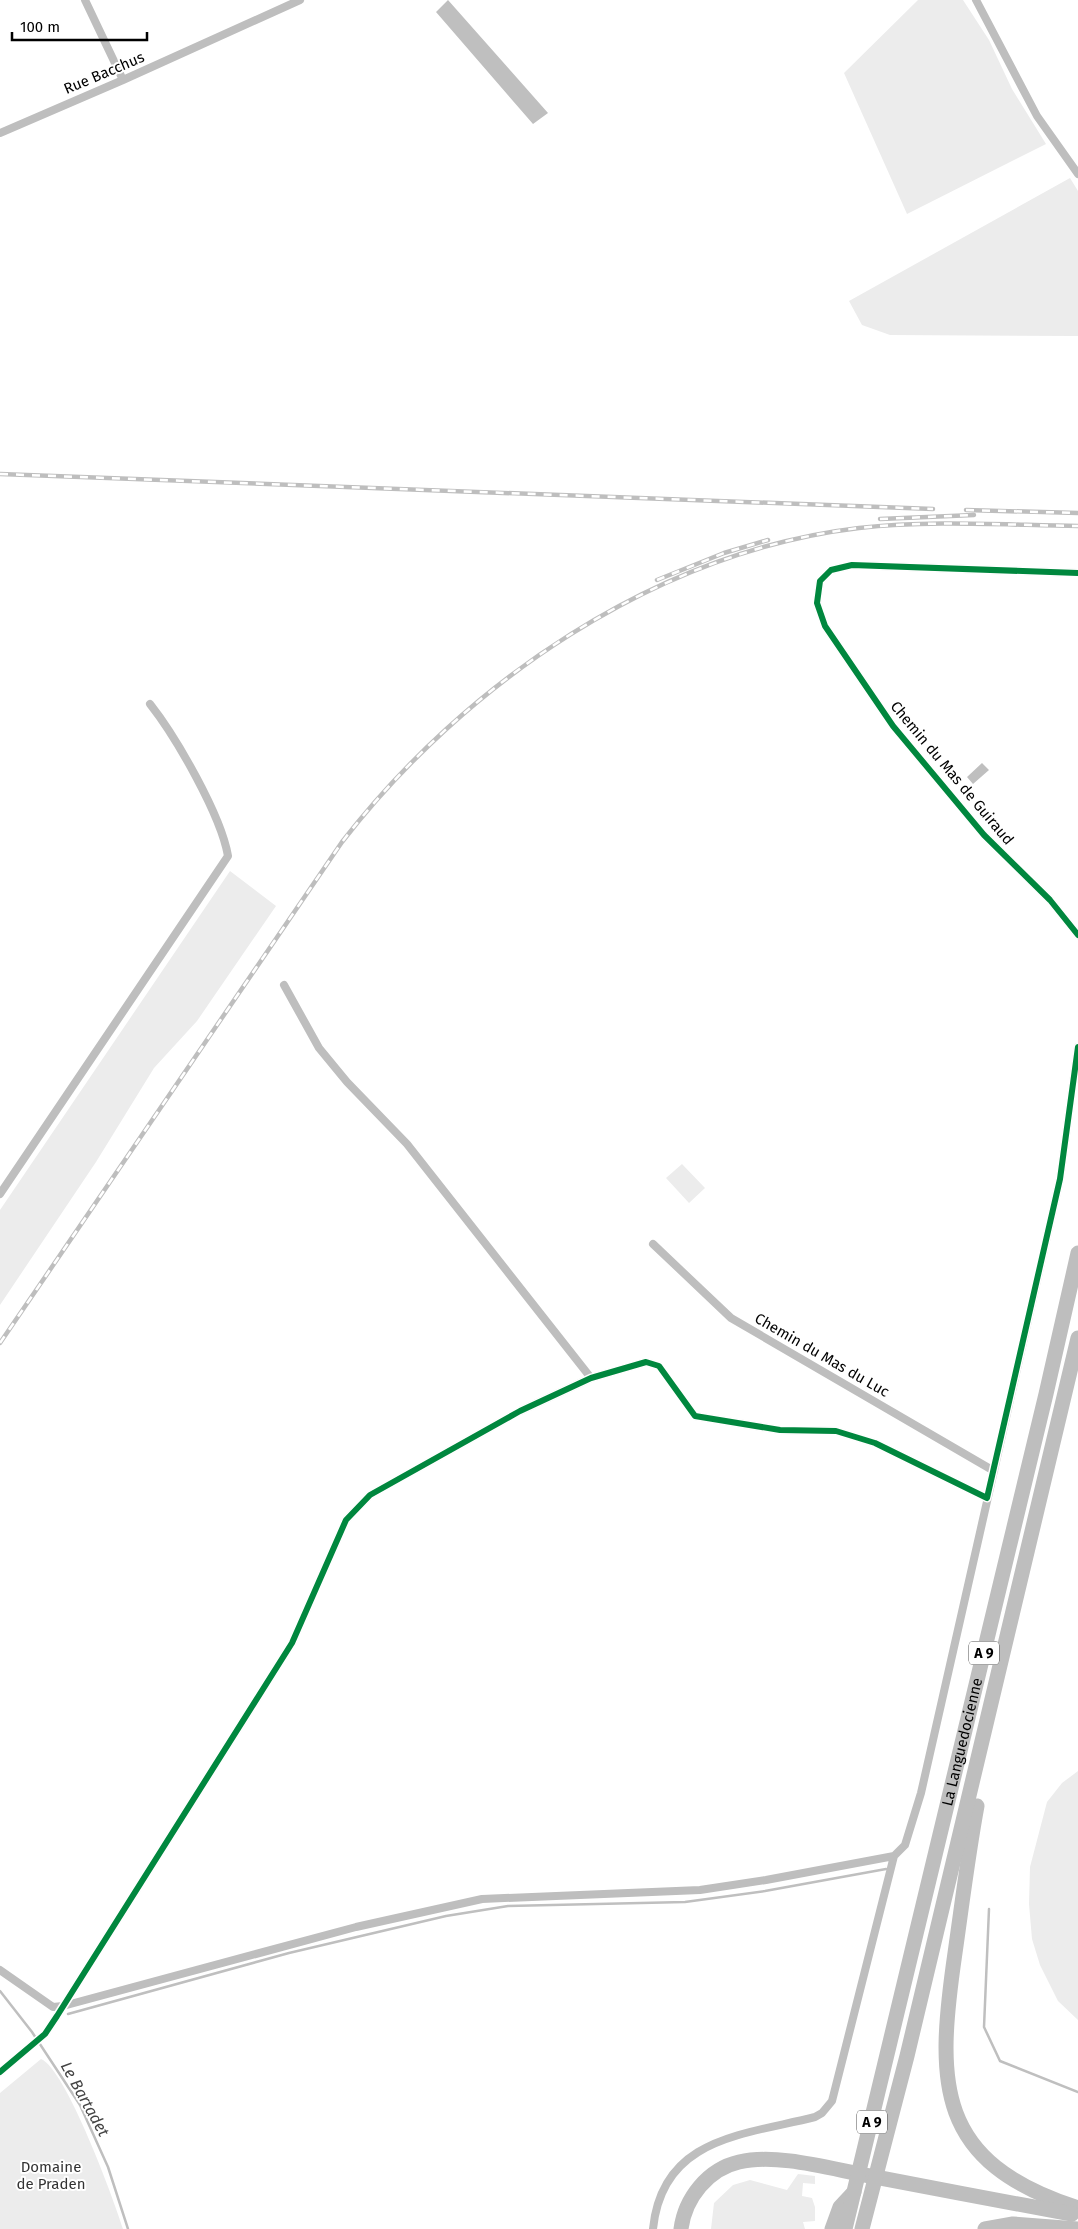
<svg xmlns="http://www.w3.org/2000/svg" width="1078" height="2229" viewBox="0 0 1078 2229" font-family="'Fira Sans',sans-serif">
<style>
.green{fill:#ececec}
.water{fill:#bfbfbf}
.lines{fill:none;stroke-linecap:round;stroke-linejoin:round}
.stream{stroke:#bfbfbf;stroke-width:2.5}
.minor{stroke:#bebebe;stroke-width:8}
.motorway{stroke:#bebebe;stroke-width:15}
.rail-casing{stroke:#bebebe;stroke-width:4.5}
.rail{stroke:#fff;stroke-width:2.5;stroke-dasharray:8;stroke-linecap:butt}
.cycleway-casing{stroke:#fff;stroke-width:9}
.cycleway{stroke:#00873e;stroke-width:6}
.labels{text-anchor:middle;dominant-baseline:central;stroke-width:4;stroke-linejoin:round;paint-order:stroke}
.shield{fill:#fff;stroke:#4c4c4c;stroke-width:1}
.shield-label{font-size:14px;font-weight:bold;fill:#000}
.street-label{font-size:15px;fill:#000;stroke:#fff}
.park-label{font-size:15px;fill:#333;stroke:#fff}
.water-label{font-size:16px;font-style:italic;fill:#444;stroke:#fff}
</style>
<rect width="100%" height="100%" fill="#fff"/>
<!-- green -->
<path class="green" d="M 918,0 L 963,0 L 989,40 L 1012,89 L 1046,144 L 907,214 L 844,73 Z
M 1070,178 L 1078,191 L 1078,336 L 890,335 L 862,325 L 849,301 Z
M 230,871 L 276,906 L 197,1021 L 154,1068 L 96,1162 L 0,1305 L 0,1210 Z
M 682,1164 L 705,1188 L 689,1203 L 666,1178 Z
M 1078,1771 L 1078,2020 L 1058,2001 L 1040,1965 L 1032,1939 L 1029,1904 L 1030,1867 L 1047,1802 L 1062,1783 Z
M 41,2059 C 66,2069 114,2200 123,2229 L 0,2229 L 0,2093 Z
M 798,2174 L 815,2176 L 815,2184 L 803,2183 L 802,2196 L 812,2198 L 815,2207 L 815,2221 L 803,2222 L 805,2229 L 711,2229 L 714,2203 L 733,2185 L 750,2180 L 787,2190 Z"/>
<!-- water -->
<path class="water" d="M 448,0 L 548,113 L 533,124 L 436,12 Z
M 982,763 L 989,770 L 973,784 L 967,777 Z"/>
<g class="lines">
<!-- stream -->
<path class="stream" d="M 989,1909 L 984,2027 L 1000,2061 L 1078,2092
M 0,1991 L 32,2032 L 80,2105 L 108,2167 L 128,2229
M 68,2014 L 289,1953 L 446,1916 L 508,1906 L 685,1902 L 765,1891 L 886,1869"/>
<!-- minor -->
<path class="minor" d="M 85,0 L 123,80
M 976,0 L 1037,116 L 1078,174
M 0,133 L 123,80 L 300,0
M 1078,573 L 852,565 L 831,570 L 820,581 L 817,603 L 825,626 L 893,726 L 984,835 L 1050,900 L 1078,935
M 284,985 L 319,1048 L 347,1082 L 407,1144 L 591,1378
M 0,1194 L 228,856 C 221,815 176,737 150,704
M 653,1244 L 731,1318 L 994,1471
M 0,1970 L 53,2007 L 63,2006 L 356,1927 L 482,1899 L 700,1890 L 766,1880 L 894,1856
M 0,2072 L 45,2034 L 57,2016 L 292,1643 L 346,1520 L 370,1495 L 520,1411 L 591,1378 L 646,1362 L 659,1366 L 695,1416 L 780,1430 L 836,1431 L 875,1443 L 987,1498
M 653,2229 C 662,2137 744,2135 815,2117 L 822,2113 L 832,2101 L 894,1856 L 905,1845 L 921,1793 L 1060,1179 L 1078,1047"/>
<!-- motorway -->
<g class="motorway">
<path d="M 977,1806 C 968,1855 962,1904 955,1953 C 936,2084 935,2162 1078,2208"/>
<path d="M 681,2229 C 685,2198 708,2169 739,2162 C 778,2153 831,2169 870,2176 C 937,2189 1005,2202 1072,2214"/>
<path d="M 832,2229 L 840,2207 L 854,2192"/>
<path id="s1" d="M 845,2229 L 1046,1394 L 1078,1253"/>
<path d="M 862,2229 L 907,2056 L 1078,1338"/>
<path d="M 985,2229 L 1013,2224 L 1078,2229"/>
</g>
<!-- rail casing -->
<g class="rail-casing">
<path id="rail" d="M 0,474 L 933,509
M 966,510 L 1078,513
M 880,519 L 974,515
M 657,580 L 724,553 L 768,540
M 0,1343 L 342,842 C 465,683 656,552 859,528 C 931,520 1005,525 1078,526"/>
</g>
<!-- rail -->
<use href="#rail" class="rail"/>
<!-- cycleway casing -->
<g class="cycleway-casing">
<path id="cycleway" d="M 1078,573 L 852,565 L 831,570 L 820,581 L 817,603 L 825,626 L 893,726 L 984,835 L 1050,900 L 1078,935
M 0,2072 L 45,2034 L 57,2016 L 292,1643 L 346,1520 L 370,1495 L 520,1411 L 591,1378 L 646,1362 L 659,1366 L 695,1416 L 780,1430 L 836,1431 L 875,1443 L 987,1498 L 1060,1179 L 1078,1047"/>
</g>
<!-- cycleway -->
<use href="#cycleway" class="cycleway"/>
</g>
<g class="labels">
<!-- shield labels -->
<g class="shield">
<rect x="969" y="1641.5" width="30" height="23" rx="4"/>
<rect x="857" y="2110.5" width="30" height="23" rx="4"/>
</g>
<g class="shield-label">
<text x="984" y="1653">A 9</text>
<text x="872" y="2122">A 9</text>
</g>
<!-- street labels -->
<g class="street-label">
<text transform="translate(104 73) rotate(-23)">Rue Bacchus</text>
<text transform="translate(952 773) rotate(50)">Chemin du Mas de Guiraud</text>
<text transform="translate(822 1355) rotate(30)">Chemin du Mas du Luc</text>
<text stroke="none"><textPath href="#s1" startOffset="501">La Languedocienne</textPath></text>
</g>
<!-- park labels -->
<g class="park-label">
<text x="51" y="2167">Domaine<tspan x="51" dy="17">de Praden</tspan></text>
</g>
<!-- water labels -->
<g class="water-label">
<text transform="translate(85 2099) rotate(61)">Le Bartadet</text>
</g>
</g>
<!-- scale -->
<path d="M12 32v8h135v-8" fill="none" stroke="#000000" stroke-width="2.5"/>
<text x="20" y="32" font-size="15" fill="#000000" stroke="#ffffff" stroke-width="4" paint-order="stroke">100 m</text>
</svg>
